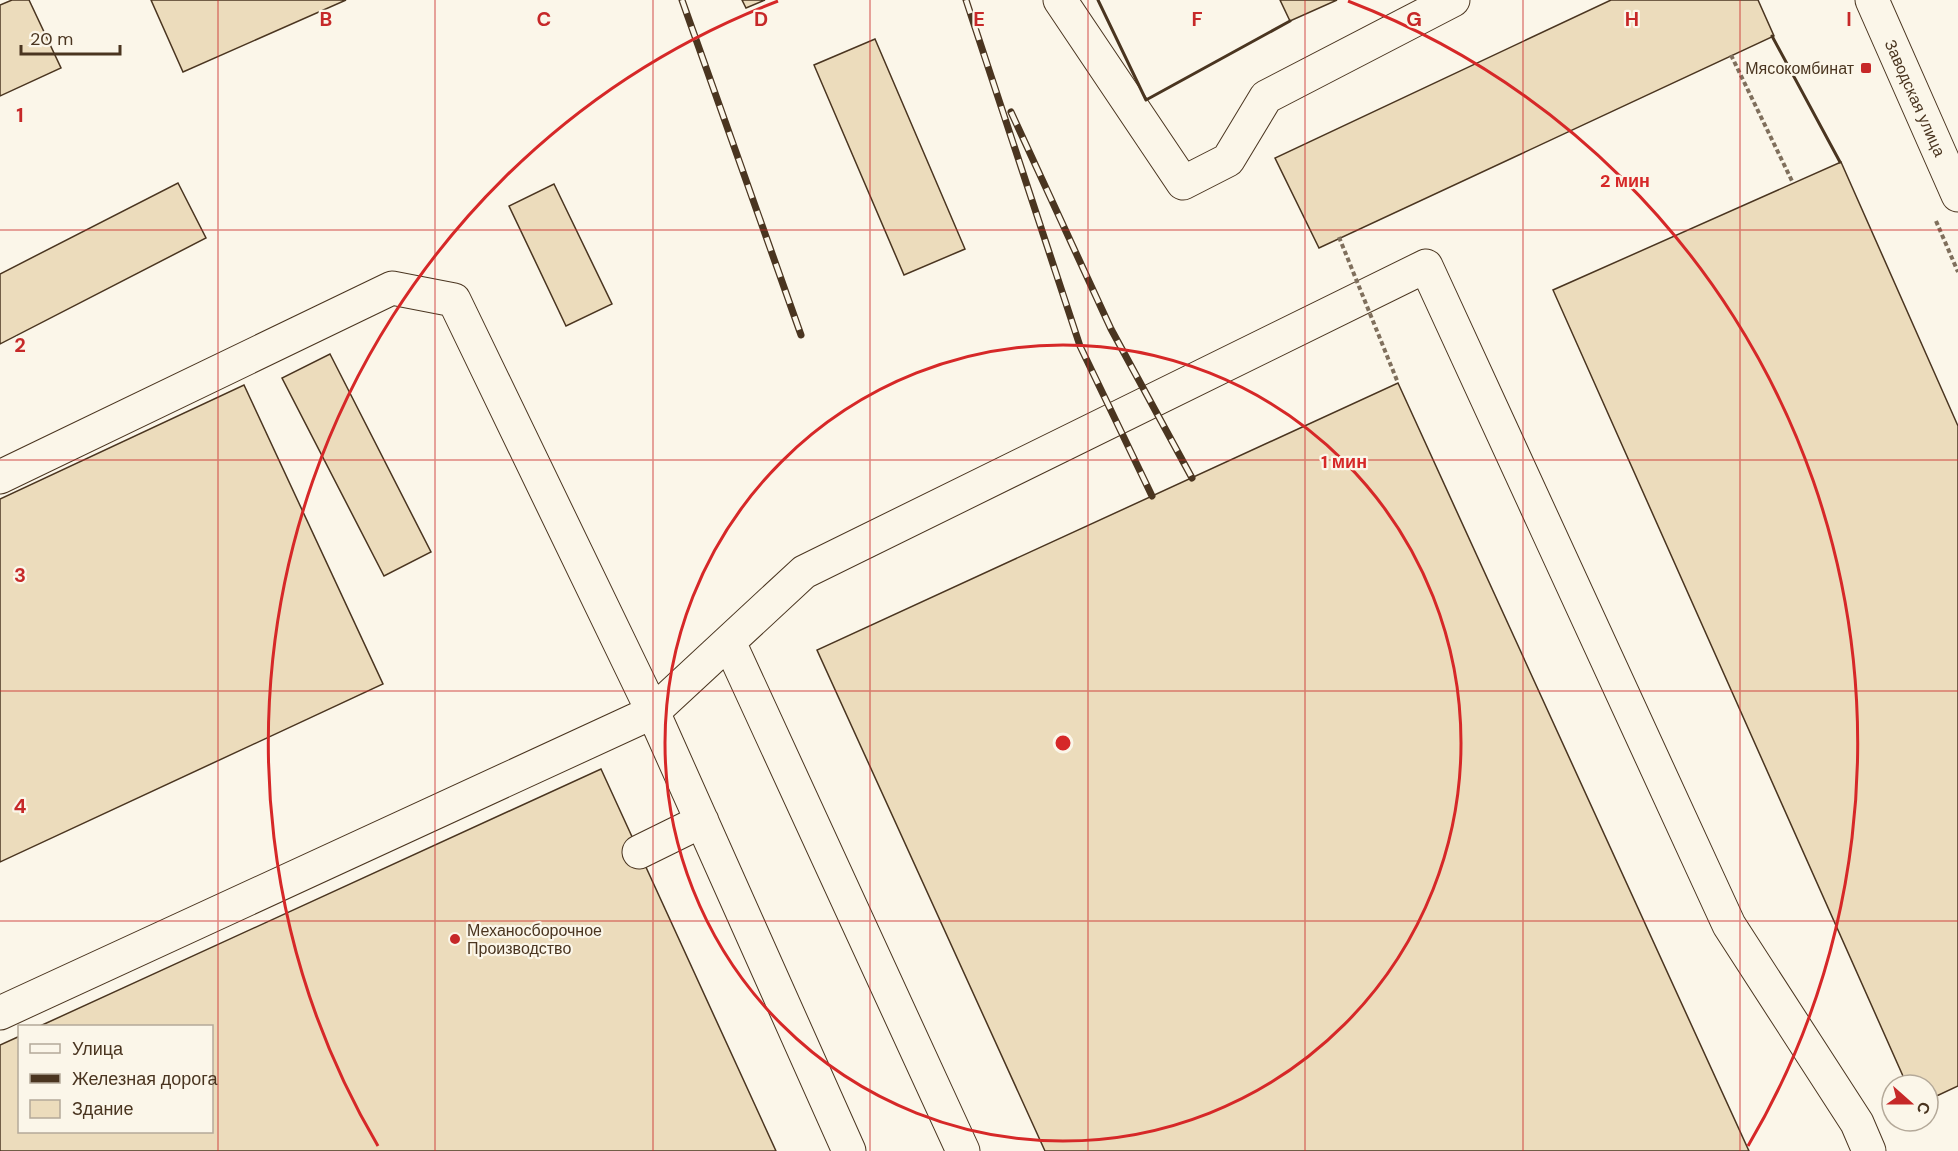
<svg xmlns="http://www.w3.org/2000/svg" width="1958" height="1151" viewBox="0 0 1958 1151" font-family="'DM Sans',sans-serif">
<style>
.building{fill:#ecdcbc;stroke:#4a3520;stroke-width:1.5}
.lines{fill:none;stroke-linecap:round;stroke-linejoin:round}
.minor-casing{stroke:#4a3520;stroke-width:35}
.major-casing{stroke:#4a3520;stroke-width:35}
.path{stroke:#7f6f5c;stroke-width:4;stroke-dasharray:4.5 3;stroke-linecap:butt}
.minor{stroke:#fbf6e9;stroke-width:33}
.major{stroke:#fbf6e9;stroke-width:33}
.rail-casing{stroke:#4a3520;stroke-width:7}
.rail{stroke:#fbf6e9;stroke-width:4.5;stroke-dasharray:14;stroke-linecap:butt}
.path-bridge{stroke:#7f6f5c;stroke-width:4;stroke-dasharray:4.5 3;stroke-linecap:butt}
.wall{stroke:#4a3520;stroke-width:3}
.grid{fill:none;stroke:#c62828;stroke-width:1.5;stroke-opacity:0.55}
.ring{fill:none;stroke:#d62828;stroke-width:3}
.poi-dot{fill:#c62828;stroke:#fbf6e9;stroke-width:2}
.labels{text-anchor:middle;dominant-baseline:central;stroke-width:4.5;stroke-linejoin:round;paint-order:stroke}
.poi-label{font-size:16px;fill:#4a3520;stroke:#fbf6e9;text-anchor:end}
.street-label{font-size:16px;fill:#4a3520;stroke:#fbf6e9}
.grid-label{font-size:20px;text-anchor:middle;font-weight:bold;fill:#c62828;stroke:#fbf6e9;stroke-width:4.5;stroke-linejoin:round;paint-order:stroke}
.centre{fill:#d62828;stroke:#fbf6e9;stroke-width:3}
.ring-label{font-size:18px;text-anchor:middle;font-weight:bold;fill:#d62828;stroke:#fbf6e9;stroke-width:4.5;stroke-linejoin:round;paint-order:stroke}
</style>
<rect width="100%" height="100%" fill="#fbf6e9"/>
<!-- building -->
<path class="building" d="M 12,0 L 29,0 L 61,68 L 0,96 L 0,5 Z
M 151,0 L 346,0 L 183,72 Z
M 742,0 L 765,0 L 746,8 Z
M 1280,0 L 1337,0 L 1290,21 Z
M 1611,0 L 1758,0 L 1774,36 L 1319,248 L 1275,158 Z
M 875,39 L 965,249 L 904,275 L 814,65 Z
M 1841,162 L 1958,426 L 1958,1086 L 1928,1100 L 1928,1085 L 1907,1085 L 1553,290 Z
M 178,183 L 206,238 L 0,344 L 0,274 Z
M 554,184 L 612,304 L 566,326 L 509,206 Z
M 330,354 L 431,552 L 384,576 L 282,378 Z
M 1398,383 L 1749,1151 L 1045,1151 L 817,650 Z
M 244,385 L 383,684 L 0,862 L 0,499 Z
M 601,769 L 776,1151 L 0,1151 L 0,1045 L 20,1036 L 20,1132 L 212,1132 L 212,1026 L 40,1026 Z"/>
<g class="lines">
<!-- minor casing -->
<g class="minor-casing">
<path id="minor" d="M 1060,0 L 1183,183 L 1228,160 L 1266,97 L 1453,0
M 0,477 L 392,288 L 454,300 L 653,712 L 849,1151
M 729,642 L 963,1151
M 639,852 L 702,821
M 0,1013 L 653,712 L 804,572 L 1426,266 L 1729,925 L 1857,1123 L 1869,1151"/>
</g>
<!-- major casing -->
<g class="major-casing">
<path id="major" d="M 1872,0 L 1958,195"/>
</g>
<!-- path -->
<path class="path" d="M 1731,55 L 1793,183
M 1936,221 L 1958,272"/>
<!-- minor -->
<use href="#minor" class="minor"/>
<!-- major -->
<use href="#major" class="major"/>
<!-- rail casing -->
<g class="rail-casing">
<path id="rail" d="M 682,0 L 801,335
M 966,0 L 1080,346 L 1152,496
M 1011,112 L 1111,329 L 1192,478"/>
</g>
<!-- rail -->
<use href="#rail" class="rail"/>
<!-- path-bridge -->
<path class="path-bridge" d="M 1339,237 L 1398,383"/>
<!-- wall -->
<path class="wall" d="M 1098,0 L 1146,100 L 1290,21
M 1772,36 L 1840,162"/>
</g>
<!-- grid -->
<path class="grid" d="M 218,0 L 218,1151M 435,0 L 435,1151M 653,0 L 653,1151M 870,0 L 870,1151M 1088,0 L 1088,1151M 1305,0 L 1305,1151M 1523,0 L 1523,1151M 1740,0 L 1740,1151M 0,230 L 1958,230M 0,460 L 1958,460M 0,691 L 1958,691M 0,921 L 1958,921"/>
<!-- distance rings -->
<g class="ring">
<circle cx="1063" cy="743" r="398"/>
<path d="M378 1146A795 795 0 0 1 778 1M1348 1A795 795 0 0 1 1748 1146"/>
</g>
<!-- markers -->
<g class="poi-dot">
<rect x="1860" y="62" width="12" height="12" rx="3"/>
<circle cx="455" cy="939" r="6"/>
</g>
<g class="labels">
<!-- poi labels -->
<g class="poi-label">
<text x="1854" y="68">Мясокомбинат</text>
<text x="467" y="930" text-anchor="start">Механосборочное<tspan x="467" dy="18">Производство</tspan></text>
</g>
<!-- street labels -->
<g class="street-label">
<text transform="translate(1915 98) rotate(66)">Заводская улица</text>
</g>
</g>
<g class="grid-label">
<text x="326" y="26">B</text>
<text x="544" y="26">C</text>
<text x="761" y="26">D</text>
<text x="979" y="26">E</text>
<text x="1197" y="26">F</text>
<text x="1414" y="26">G</text>
<text x="1632" y="26">H</text>
<text x="1849" y="26">I</text>
<text x="20" y="122">1</text>
<text x="20" y="352">2</text>
<text x="20" y="582">3</text>
<text x="20" y="813">4</text>
</g>
<circle cx="1063" cy="743" r="9" class="centre"/>
<g class="ring-label">
<text x="1625" y="187">2 мин</text>
<text x="1344" y="468">1 мин</text>
</g>
<!-- legend -->
<rect x="18" y="1025" width="195" height="108" fill="#fbf6e9" stroke="#b4a999" stroke-width="1.5"/>
<rect x="30" y="1044" width="30" height="9" fill="#fbf6e9" stroke="#b4a999" stroke-width="1.5"/>
<text x="72" y="1055" font-size="18" fill="#4a3520">Улица</text>
<rect x="30" y="1074" width="30" height="9" fill="#4a3520" stroke="#b4a999" stroke-width="1.5"/>
<text x="72" y="1085" font-size="18" fill="#4a3520">Железная дорога</text>
<rect x="30" y="1100" width="30" height="18" fill="#ecdcbc" stroke="#b4a999" stroke-width="1.5"/>
<text x="72" y="1115" font-size="18" fill="#4a3520">Здание</text>
<!-- north arrow -->
<g transform="translate(1910 1103) rotate(111)"><circle r="28" fill="#fbf6e9" stroke="#b4a999" stroke-width="1.5"/>
<path d="M0-4.5L10 22L0 15L-10 22Z" fill="#c62828"/>
<text y="-9" font-size="16" font-weight="bold" text-anchor="middle" fill="#4a3520">С</text>
</g>
<!-- scale -->
<path d="M21 45v9h99v-9" fill="none" stroke="#4a3520" stroke-width="3"/>
<text x="30" y="45" font-size="18" fill="#4a3520" stroke="#fbf6e9" stroke-width="4.5" paint-order="stroke">20 m</text>
</svg>
